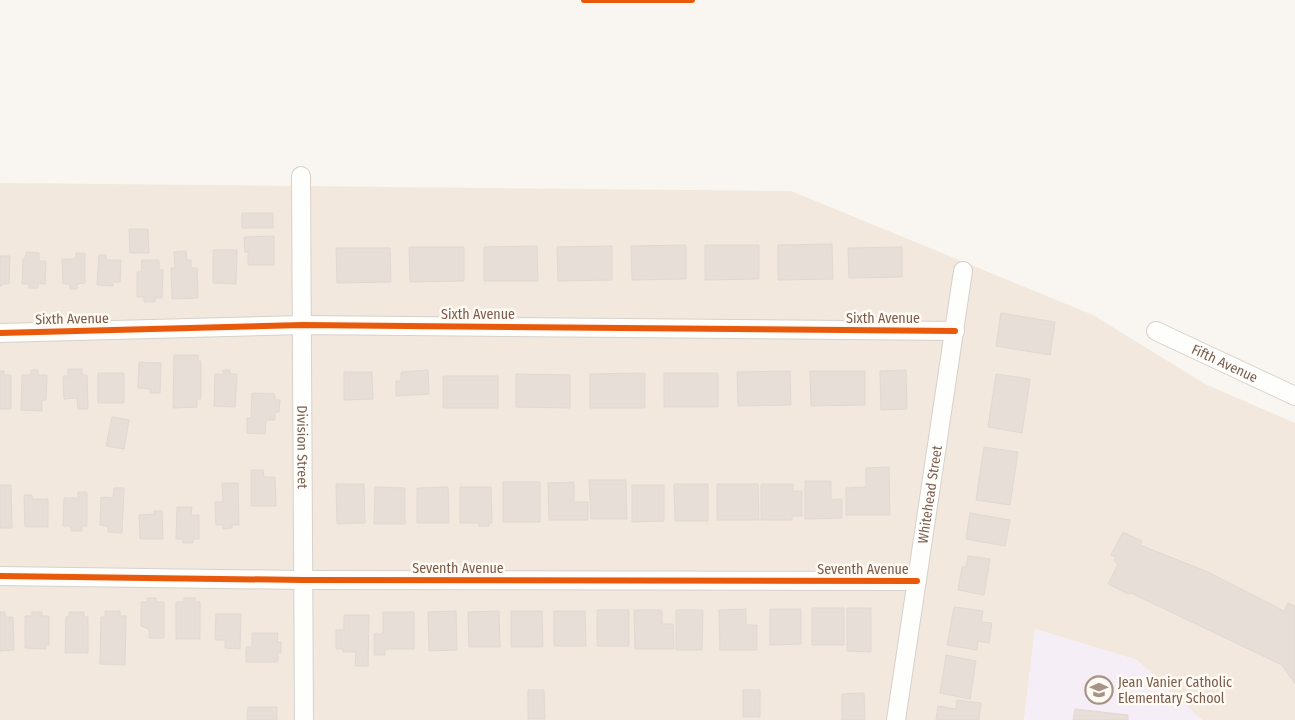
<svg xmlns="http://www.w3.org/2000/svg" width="1295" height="720" viewBox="0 0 1295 720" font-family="'Fira Sans Condensed',sans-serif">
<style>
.residential{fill:#f2e8de}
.education{fill:#f6eef6}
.building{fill:#e6ded7;stroke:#e2d8d2}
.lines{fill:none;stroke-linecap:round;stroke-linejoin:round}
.street-casing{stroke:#d7d1cb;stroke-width:20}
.street{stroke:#fefefd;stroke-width:18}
.cycleway-casing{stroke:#fffaf3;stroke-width:9}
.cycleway{stroke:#e8590c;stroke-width:6}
.labels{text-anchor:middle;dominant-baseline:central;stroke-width:5;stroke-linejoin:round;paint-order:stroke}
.street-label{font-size:14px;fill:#7a5c4d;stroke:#fffaf3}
.poi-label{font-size:14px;fill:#7a5c4d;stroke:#fffaf3;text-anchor:start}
</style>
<rect width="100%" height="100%" fill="#f9f5f0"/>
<!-- residential -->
<path class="residential" d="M 0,183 L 791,191 L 1093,315 L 1205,384 L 1295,423 L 1295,720 L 1202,720 L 1137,660 L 1035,629 L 1024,720 L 0,720 Z"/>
<!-- education -->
<path class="education" d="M 1035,629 L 1137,660 L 1202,720 L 1024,720 Z"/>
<!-- building -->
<path class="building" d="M 242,213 L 273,213 L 273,228 L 242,228 Z
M 129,229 L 148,229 L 149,253 L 130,253 Z
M 274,236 L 274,265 L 248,265 L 248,252 L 245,252 L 244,237 Z
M 832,244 L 833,279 L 778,280 L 778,245 Z
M 686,245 L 686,279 L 632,280 L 631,246 Z
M 705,245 L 759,245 L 759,279 L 705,280 Z
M 537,246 L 538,281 L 484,281 L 484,247 Z
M 612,246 L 612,280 L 558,281 L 557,247 Z
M 409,247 L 464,247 L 464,281 L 410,282 Z
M 902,247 L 902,277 L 849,278 L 848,248 Z
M 336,248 L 390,248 L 391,282 L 337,283 Z
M 213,250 L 237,250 L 236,284 L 213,283 Z
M 186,251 L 187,260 L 191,260 L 191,268 L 197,268 L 198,298 L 172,299 L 171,268 L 175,268 L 174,252 Z
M 26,252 L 39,253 L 39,261 L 46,261 L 45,284 L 38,283 L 38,288 L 29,288 L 29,284 L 22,284 L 23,259 L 25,259 Z
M 76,253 L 85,253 L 85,283 L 77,284 L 77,289 L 70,289 L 70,284 L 63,284 L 62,259 L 76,259 Z
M 99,255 L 106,255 L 106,260 L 121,260 L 120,282 L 113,282 L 113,286 L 97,285 Z
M 0,256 L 10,256 L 9,284 L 2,284 L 2,286 L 0,286 Z
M 142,260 L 159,260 L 159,270 L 163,270 L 162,298 L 155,298 L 155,302 L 144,302 L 144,297 L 137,297 L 137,272 L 141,272 Z
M 1001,313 L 1055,322 L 1050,355 L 996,346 Z
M 174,355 L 198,355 L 198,361 L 201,361 L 201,399 L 197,399 L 197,407 L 173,408 Z
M 139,362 L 161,363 L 160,393 L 150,393 L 150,389 L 138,388 Z
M 68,369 L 82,369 L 82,375 L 87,375 L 88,409 L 78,409 L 77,398 L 64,399 L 63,376 L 68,376 Z
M 31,370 L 38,370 L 38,375 L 47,375 L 46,400 L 42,400 L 42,411 L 21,410 L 22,375 L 31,375 Z
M 223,370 L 230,370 L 230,374 L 237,374 L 235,407 L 214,406 L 215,374 L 223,375 Z
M 428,370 L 429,394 L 396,396 L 396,381 L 401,381 L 401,372 Z
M 906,370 L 907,409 L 881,410 L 880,371 Z
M 0,371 L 4,371 L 4,375 L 11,375 L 11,409 L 0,409 Z
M 790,371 L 791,405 L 738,406 L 737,372 Z
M 810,371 L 865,371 L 865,405 L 811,406 Z
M 344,372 L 372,372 L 373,399 L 344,400 Z
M 98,373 L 124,373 L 124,403 L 98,403 Z
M 645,373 L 645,408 L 590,408 L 590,374 Z
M 664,373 L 718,373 L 718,407 L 664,407 Z
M 516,374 L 570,375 L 570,408 L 516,407 Z
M 996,374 L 1030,379 L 1022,433 L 988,427 Z
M 443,376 L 498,376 L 498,408 L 443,408 Z
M 252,393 L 275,394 L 275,400 L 280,400 L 279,412 L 275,412 L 275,420 L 266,420 L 265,434 L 247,433 L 247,418 L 251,418 Z
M 112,417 L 129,420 L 124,449 L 106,446 Z
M 984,447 L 1018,452 L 1010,505 L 976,500 Z
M 889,467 L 890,515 L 846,515 L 846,488 L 866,487 L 866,468 Z
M 251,470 L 263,470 L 264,477 L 275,477 L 276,506 L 251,506 Z
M 589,480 L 626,480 L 627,519 L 591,519 Z
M 805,481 L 831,481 L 831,500 L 842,499 L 842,518 L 805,519 Z
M 503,482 L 540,482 L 540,522 L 503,522 Z
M 574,482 L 574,502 L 588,502 L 588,520 L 549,520 L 548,483 Z
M 222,483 L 238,483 L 239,525 L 232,525 L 232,528 L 223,529 L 223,525 L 216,525 L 215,502 L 223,502 Z
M 336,484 L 364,484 L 365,523 L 337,524 Z
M 674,484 L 708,484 L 708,521 L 675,521 Z
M 717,484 L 758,484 L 759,520 L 717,520 Z
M 761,484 L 793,484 L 793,491 L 802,491 L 802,516 L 792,516 L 792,520 L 761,520 Z
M 0,485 L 11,485 L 12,528 L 0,528 Z
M 632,485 L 664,485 L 664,521 L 632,522 Z
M 375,487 L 405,488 L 405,524 L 374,524 Z
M 448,487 L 449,523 L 417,523 L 417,488 Z
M 460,487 L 491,487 L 492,523 L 489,523 L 489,526 L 479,526 L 479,523 L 460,523 Z
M 114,488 L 124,488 L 122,533 L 108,532 L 108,526 L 100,525 L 101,497 L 113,498 Z
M 78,492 L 87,492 L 87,526 L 82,526 L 82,531 L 71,531 L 71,526 L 63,526 L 64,498 L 78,498 Z
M 24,495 L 32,495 L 32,499 L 48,499 L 48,527 L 25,527 Z
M 177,507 L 192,507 L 191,515 L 199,515 L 199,539 L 193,539 L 193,543 L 183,543 L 183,539 L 176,539 Z
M 154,511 L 162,511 L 163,539 L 140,539 L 139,515 L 154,514 Z
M 970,513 L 1010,520 L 1005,546 L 966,539 Z
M 1123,532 L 1142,541 L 1140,545 L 1208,572 L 1284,611 L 1288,603 L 1295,606 L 1295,684 L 1282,665 L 1131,593 L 1128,594 L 1108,584 L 1118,564 L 1114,561 L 1116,557 L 1111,555 Z
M 968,556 L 990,559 L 984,595 L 958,590 L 962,567 L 966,567 Z
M 147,598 L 156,598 L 156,602 L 164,602 L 164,638 L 149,638 L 149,629 L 141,626 L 141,602 L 147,602 Z
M 184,598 L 195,598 L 195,602 L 200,602 L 200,639 L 176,639 L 176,602 L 184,602 Z
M 954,607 L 983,611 L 981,622 L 992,623 L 989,643 L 978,641 L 977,650 L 947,645 Z
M 812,608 L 844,608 L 844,645 L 812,645 Z
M 847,608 L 871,608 L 871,652 L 847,651 Z
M 746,609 L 746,625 L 757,625 L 757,650 L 720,650 L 719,610 Z
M 770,609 L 801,609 L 801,644 L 770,645 Z
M 597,610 L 629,610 L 629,646 L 597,646 Z
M 634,610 L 662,610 L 662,624 L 673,624 L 674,649 L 635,649 Z
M 676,610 L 703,610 L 702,650 L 676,650 Z
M 105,611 L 120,611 L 120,616 L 126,616 L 125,665 L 100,664 L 101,617 L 105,617 Z
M 456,611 L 457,650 L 429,651 L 428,612 Z
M 499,611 L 500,647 L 469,647 L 468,612 Z
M 511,611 L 542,611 L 543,647 L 511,647 Z
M 554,611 L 585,611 L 586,646 L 554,646 Z
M 0,612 L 5,612 L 5,617 L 13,617 L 14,650 L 0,651 Z
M 32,612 L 42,612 L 42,616 L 49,616 L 49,645 L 46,645 L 46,649 L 25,648 L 25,616 L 32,616 Z
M 69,612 L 84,612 L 84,617 L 88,617 L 88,653 L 65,653 L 66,617 L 69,617 Z
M 383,612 L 414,612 L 414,649 L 385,649 L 385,655 L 374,655 L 374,634 L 383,634 Z
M 216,614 L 241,614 L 240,649 L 225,648 L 225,640 L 215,640 Z
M 344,615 L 369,615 L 368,666 L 355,666 L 356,652 L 343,652 L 343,649 L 336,649 L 336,630 L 344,630 Z
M 252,633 L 278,633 L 277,642 L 281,642 L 281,653 L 278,653 L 278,662 L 246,662 L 246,647 L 252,647 Z
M 946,655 L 976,661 L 970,699 L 940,693 Z
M 528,690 L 544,690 L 545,719 L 528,719 Z
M 743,690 L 760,690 L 760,717 L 743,717 Z
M 864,693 L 865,720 L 842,720 L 842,694 Z
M 957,700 L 981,703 L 979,720 L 936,720 L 938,706 L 956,709 Z
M 248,707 L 277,707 L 277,720 L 247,720 Z
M 1075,709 L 1128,715 L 1128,720 L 1073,720 Z"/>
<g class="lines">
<!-- street casing -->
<g class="street-casing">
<g id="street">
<path id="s1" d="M 301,176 L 304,720"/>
<path id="s2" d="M 1156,331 L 1295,396"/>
<path d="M 0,333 L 303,325 L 955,331"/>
<path d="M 0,576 L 303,580 L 917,581"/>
<path id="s3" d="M 896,720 L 963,271"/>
</g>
</g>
<!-- street -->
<use href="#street" class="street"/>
<!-- cycleway casing -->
<g class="cycleway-casing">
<path id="cycleway" d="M 584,0 L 692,0
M 0,333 L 303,325 L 955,331
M 0,576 L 303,580 L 917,581"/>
</g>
<!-- cycleway -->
<use href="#cycleway" class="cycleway"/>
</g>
<!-- icons -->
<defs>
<g id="school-ring" transform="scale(1.4375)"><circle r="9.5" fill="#fffaf3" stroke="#a69286" stroke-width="1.5"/><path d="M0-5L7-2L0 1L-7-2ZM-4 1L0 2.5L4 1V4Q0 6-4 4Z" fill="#a69286"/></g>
</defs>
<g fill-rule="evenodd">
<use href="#school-ring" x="1099" y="690"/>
</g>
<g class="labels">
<!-- street labels -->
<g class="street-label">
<text x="478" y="314">Sixth Avenue</text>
<text x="883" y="318">Sixth Avenue</text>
<text transform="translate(72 319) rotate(-1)">Sixth Avenue</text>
<text stroke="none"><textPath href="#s2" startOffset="76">Fifth Avenue</textPath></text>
<text stroke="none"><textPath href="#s1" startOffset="271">Division Street</textPath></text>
<text stroke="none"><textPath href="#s3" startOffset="228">Whitehead Street</textPath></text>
<text x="458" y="568">Seventh Avenue</text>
<text x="863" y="569">Seventh Avenue</text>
</g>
<!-- poi labels -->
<g class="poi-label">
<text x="1118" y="682">Jean Vanier Catholic<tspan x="1118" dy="16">Elementary School</tspan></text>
</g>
</g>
</svg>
